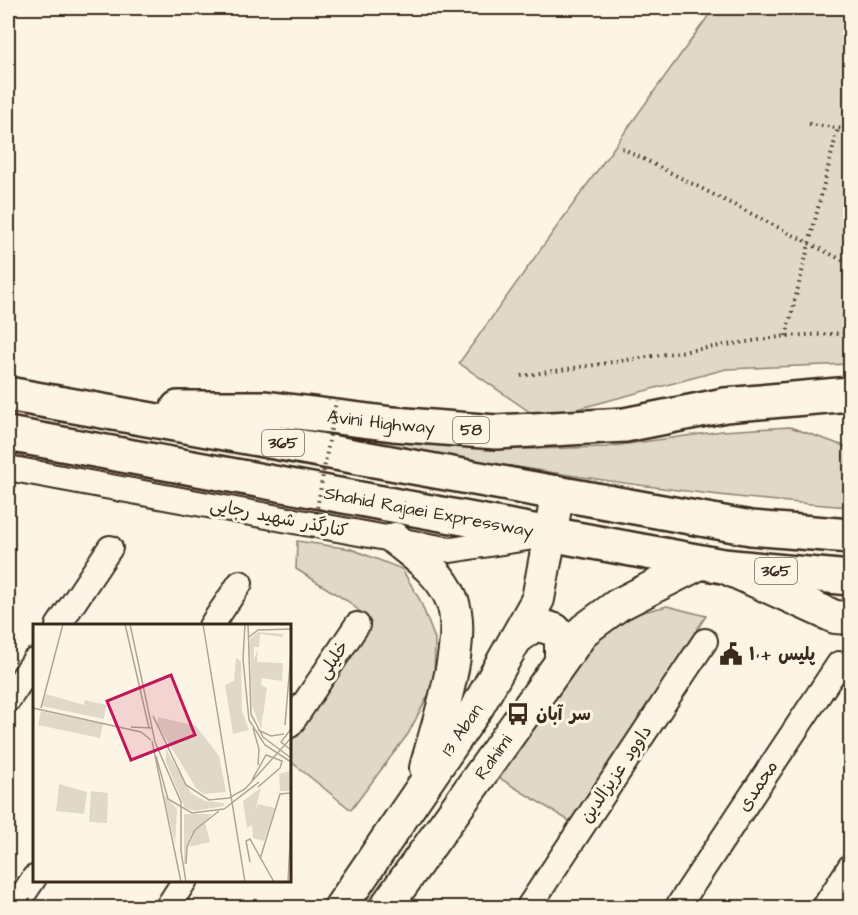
<svg xmlns="http://www.w3.org/2000/svg" width="858" height="915" viewBox="0 0 858 915" font-family="'Architects Daughter','Playpen Sans Arabic',sans-serif">
<style>
.green{fill:#e0d8c8;stroke:#8e8173;stroke-width:1.5}
.lines{fill:none;stroke-linecap:round;stroke-linejoin:round}
.minor-casing{stroke:#3b2a1e;stroke-width:28}
.major-casing{stroke:#3b2a1e;stroke-width:36}
.highway-casing{stroke:#3b2a1e;stroke-width:38}
.path{stroke:#3b2a1e;stroke-width:4;stroke-dasharray:1.5 4.5;stroke-linecap:butt}
.minor{stroke:#fcf5e5;stroke-width:24}
.major{stroke:#fcf5e5;stroke-width:32}
.highway{stroke:#fcf5e5;stroke-width:33}
.path-bridge{stroke:#3b2a1e;stroke-width:4;stroke-dasharray:1.5 4.5;stroke-linecap:butt}
.labels{text-anchor:middle;dominant-baseline:central;stroke-width:6;stroke-linejoin:round;paint-order:stroke}
.shield{fill:#fcf5e5;stroke:#75675a;stroke-width:1.5}
.shield-label{font-size:16px;font-weight:bold;fill:#3b2a1e}
.street-label{font-size:18px;fill:#3b2a1e;stroke:#fcf5e5}
.poi-label{font-size:18px;font-weight:bold;fill:#3b2a1e;stroke:#fcf5e5;text-anchor:start}
.inset-road{fill:none;stroke:#afa495;stroke-width:1.5}
.view{fill:#c2185b;fill-opacity:0.15;stroke:#c2185b;stroke-width:3}
.inset-edge{fill:none;stroke:#3b2a1e;stroke-width:3}
</style>
<rect width="100%" height="100%" fill="#fcf5e5"/>
<filter id="ink" filterUnits="userSpaceOnUse"><feTurbulence type="fractalNoise" baseFrequency=".0167" numOctaves="2"/><feDisplacementMap in="SourceGraphic" scale="12" xChannelSelector="R" yChannelSelector="G"/><feConvolveMatrix kernelMatrix="1 2 1 2 8 2 1 2 1" color-interpolation-filters="sRGB"/></filter>
<g filter="url(#ink)">
<!-- green -->
<path class="green" d="M 714,8 L 850,8 L 850,364 L 726,369 L 540,419 L 459,363 Z
M 790,427 L 850,448 L 850,507 C 686,496 524,468 361,443 L 360,434 L 456,447 L 531,449 L 606,447 L 722,431 Z
M 297,541 L 351,549 L 402,569 L 420,600 L 435,639 L 434,684 L 408,734 L 351,810 L 290,761 L 290,743 L 371,622 L 349,602 L 296,569 Z
M 667,606 L 706,616 L 571,822 L 496,776 L 578,654 L 612,620 Z"/>
<g class="lines">
<!-- minor casing -->
<g class="minor-casing">
<path id="minor" d="M 8,468 L 451,550 L 534,537
M 58,626 L 110,548
M 211,626 L 240,583
M 8,700 L 34,661
M 290,725 L 357,625
M 18,902 L 34,878
M 167,908 L 185,880
M 528,908 L 705,641
M 677,908 L 839,664
M 824,908 L 850,867"/>
</g>
<!-- major casing -->
<g class="major-casing">
<g id="major">
<path d="M 395,539 C 416,556 440,572 451,598 C 469,637 437,726 426,768"/>
<path d="M 729,569 L 835,617 L 850,618"/>
<path d="M 516,639 L 531,627 L 539,625 L 555,630 L 561,638 L 561,659"/>
<path id="s1" d="M 340,908 L 478,706 L 538,599 L 558,492"/>
<path id="s2" d="M 385,908 L 584,630 L 618,605 L 702,562"/>
</g>
</g>
<!-- highway casing -->
<g class="highway-casing">
<g id="highway">
<path d="M 8,394 L 751,528 L 850,536"/>
<path id="s3" d="M 178,408 L 265,408 L 393,424 L 496,432 L 625,425 L 725,405 L 850,394"/>
<path id="s4" d="M 8,434 L 723,566 L 850,578"/>
</g>
</g>
<!-- path -->
<path class="path" d="M 809,124 L 850,130
M 622,148 L 850,264
M 786,336 L 838,128
M 521,376 L 786,336 L 850,333"/>
<!-- minor -->
<use href="#minor" class="minor"/>
<!-- major -->
<use href="#major" class="major"/>
<!-- highway -->
<use href="#highway" class="highway"/>
<!-- path-bridge -->
<path class="path-bridge" d="M 312,537 L 336,401"/>
</g>
</g>
<!-- icons -->
<defs>
<g id="civic-bare" transform="scale(1.8)"><path d="M-.6-6.5H3V-4.5H.6V-3L4-1V1h2V6H-6V1h2V-1L-.6-3ZM-1.2 2.5V6h2.4V2.5Z" fill="#3b2a1e" stroke="#fcf5e5" stroke-width="2.5" paint-order="stroke"/></g>
<g id="bus-bare" transform="scale(1.8)"><path d="M-5-6H5V4H4V6H2V4H-2V6H-4V4H-5ZM-3.5-4V0h7V-4ZM-3.5 1.2v1.5H-2V1.2ZM2 1.2v1.5H3.5V1.2Z" fill="#3b2a1e" stroke="#fcf5e5" stroke-width="2.5" paint-order="stroke"/></g>
</defs>
<g fill-rule="evenodd">
<use href="#civic-bare" x="731" y="654"/>
<use href="#bus-bare" x="518" y="714"/>
</g>
<g class="labels">
<!-- shield labels -->
<g class="shield">
<rect x="453" y="417" width="36" height="26" rx="4.5"/>
<rect x="262" y="430" width="42" height="26" rx="4.5"/>
<rect x="755" y="558" width="42" height="26" rx="4.5"/>
</g>
<g class="shield-label">
<text x="471" y="430">58</text>
<text x="283" y="443">365</text>
<text x="776" y="571">365</text>
</g>
<!-- street labels -->
<g class="street-label">
<text stroke="none"><textPath href="#s3" startOffset="204">Avini Highway</textPath></text>
<text stroke="none"><textPath href="#s4" startOffset="428">Shahid Rajaei Expressway</textPath></text>
<text transform="translate(279 518) rotate(11)">کنارگذر شهید رجایی</text>
<text transform="translate(333 660) rotate(-56)">خلیلی</text>
<text stroke="none"><textPath href="#s1" startOffset="216">13 Aban</textPath></text>
<text stroke="none"><textPath href="#s2" startOffset="186">Rahimi</textPath></text>
<text transform="translate(616 774) rotate(-56)">داوود عزیزالدین</text>
<text transform="translate(758 786) rotate(-56)">محمدی</text>
</g>
<!-- poi labels -->
<g class="poi-label">
<text x="749" y="654">پلیس +۱۰</text>
<text x="536" y="714">سر آبان</text>
</g>
</g>
<!-- overview -->
<g transform="translate(33 624)">
<rect width="258" height="258" fill="#fcf5e5"/>
<path d="M 225,8 L 250,10 L 250,13 L 227,10 L 226,23 L 221,23 L 221,36 L 225,25 L 224,38 L 250,39 L 249,57 L 229,54 L 228,61 L 234,64 L 228,105 L 219,82 L 217,23 L 217,15 ZM 203,34 L 208,37 L 209,87 L 216,106 L 200,110 L 192,61 L 201,57 ZM 13,70 L 51,81 L 52,76 L 73,81 L 71,95 L 9,82 ZM 8,87 L 70,100 L 67,114 L 5,101 ZM 125,93 L 163,102 L 186,132 L 193,168 L 171,170 L 163,164 L 124,100 ZM 133,125 L 158,169 L 172,177 L 191,179 L 191,182 L 162,187 L 152,184 L 133,138 ZM 258,147 L 258,167 L 247,167 L 246,150 ZM 26,160 L 54,168 L 51,190 L 23,187 ZM 228,164 L 222,187 L 225,180 L 242,184 L 231,217 L 220,214 L 219,201 L 214,204 L 210,177 ZM 58,167 L 75,169 L 74,199 L 56,198 ZM 131,171 L 144,185 L 142,220 ZM 151,190 L 179,190 L 156,215 L 151,244 ZM 172,199 L 177,218 L 156,223 L 163,206 Z" fill="#e0d8c8"/>
<path class="inset-road" d="M 92,0 L 116,104M 97,0 L 122,118 L 148,178 L 148,227 L 153,258M 170,0 L 212,258M 212,0 L 210,35 L 216,96 L 232,121 L 258,138M 215,0 L 218,90 L 230,113 L 258,134M 216,13 L 225,6 L 258,5M 0,84 L 108,108 L 118,116M 8,84 L 30,0M 120,92 L 153,161 L 176,176 L 196,174 L 212,165 L 258,114M 252,101 L 258,29M 98,103 L 119,104M 220,104 L 226,125 L 225,141M 258,105 L 248,118 L 258,126M 225,106 L 238,112 L 251,110M 119,117 L 148,258M 123,132 L 135,175 L 159,189 L 191,185 L 226,158M 219,156 L 233,131 L 249,137 L 247,144 L 225,163M 227,235 L 247,170 L 258,169M 217,238 L 213,217 L 217,215 L 241,258M 153,240 L 154,223 L 162,206 L 186,187M 255,258 L 258,200"/>
<path class="view" d="M 138,51 L 162,111 L 98,136 L 74,77 Z"/>
<rect width="258" height="258" class="inset-edge"/>
</g>
<!-- margin -->
<rect width="858" height="915" fill="none" stroke="#fcf5e5" stroke-width="30"/>
<rect x="15" y="15" width="828" height="885" fill="none" stroke="#3b2a1e" stroke-width="2" filter="url(#ink)"/>
</svg>
